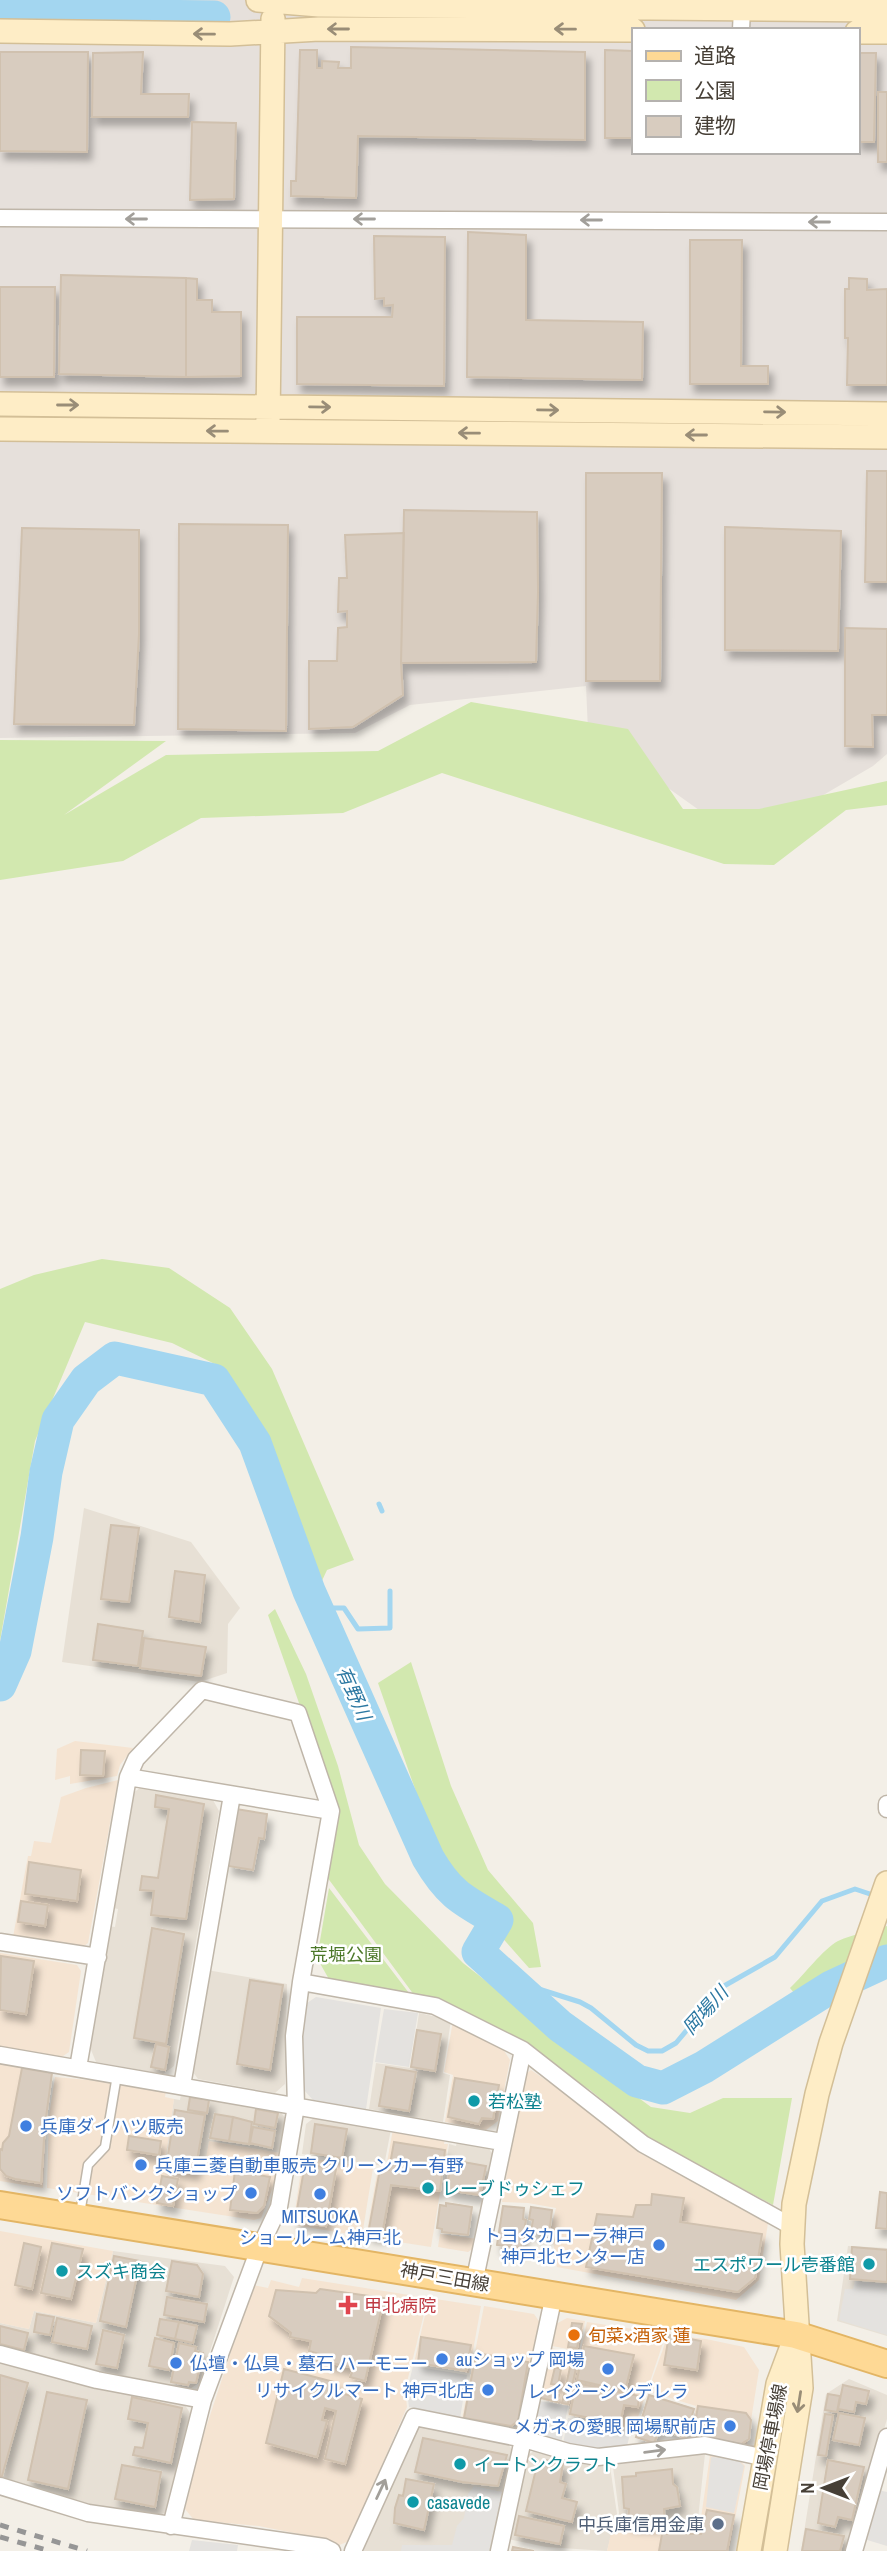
<svg xmlns="http://www.w3.org/2000/svg" width="887" height="2551" viewBox="0 0 887 2551" font-family="'Archivo Narrow','Noto Sans JP',sans-serif">
<style>
.residential{fill:#e7e0d5}
.commercial{fill:#f5e4d2}
.industrial{fill:#e6e0db;fill-rule:evenodd}
.green{fill:#d2e8af}
.parking{fill:#e4e2df}
.lines{fill:none;stroke-linecap:round;stroke-linejoin:round}
.stream{stroke:#a3d6f0;stroke-width:5}
.river{stroke:#a3d6f0;stroke-width:33}
.building{fill:#d8ccbf;stroke:#d0c1af;stroke-width:2;filter:url(#shadow)}
.lane-casing{stroke:#bfb6a9;stroke-width:11}
.street-casing{stroke:#bfb6a9;stroke-width:19}
.secondary-casing{stroke:#d3bf97;stroke-width:26}
.primary-casing{stroke:#e3b564;stroke-width:30}
.lane{stroke:#fff;stroke-width:8}
.street{stroke:#fff;stroke-width:16}
.secondary{stroke:#feedc6;stroke-width:23}
.primary{stroke:#fed995;stroke-width:26}
.rail{stroke:#969696;stroke-width:5;stroke-dasharray:9 9;stroke-linecap:butt}
.oneway{stroke:#998d77}
.oneway2{stroke:#a29f9a}
.culture-dot{fill:#0f9aa8;stroke:#fff;stroke-width:2.5}
.shop-dot{fill:#3f7fe0;stroke:#fff;stroke-width:2.5}
.health-dot{fill:#e0444e;stroke:#fff;stroke-width:2.5}
.food-dot{fill:#e8710a;stroke:#fff;stroke-width:2.5}
.service-dot{fill:#5c6f8a;stroke:#fff;stroke-width:2.5}
.labels{text-anchor:middle;dominant-baseline:central;stroke-width:5;stroke-linejoin:round;paint-order:stroke}
.park-label{font-size:18px;fill:#4c7829;stroke:#fff}
.culture-label{font-size:18px;fill:#0d838f;stroke:#fff;text-anchor:start}
.shop-label{font-size:18px;fill:#366cbe;stroke:#fff;text-anchor:start}
.street-label{font-size:18px;fill:#463f36;stroke:#fff}
.health-label{font-size:18px;fill:#be3a42;stroke:#fff;text-anchor:start}
.food-label{font-size:18px;fill:#c56008;stroke:#fff;text-anchor:start}
.service-label{font-size:18px;fill:#4e5e75;stroke:#fff;text-anchor:end}
.water-label{font-size:19px;font-style:italic;fill:#2c78a2;stroke:#fff}
</style>
<defs>
<filter id="shadow"><feDropShadow dx="4.5" dy="8" stdDeviation="3.5" flood-color="#0004"/></filter>
</defs>
<rect width="100%" height="100%" fill="#f3efe7"/>
<!-- residential -->
<path class="residential" d="M 84,1508 L 191,1542 L 240,1608 L 228,1624 L 227,1673 L 200,1682 L 62,1662 Z
M 141,1787 L 213,1800 L 219,1811 L 174,2066 L 163,2074 L 96,2062 L 89,2045 L 109,1926 L 115,1927 L 118,1909 L 113,1908 L 132,1794 Z
M 207,1970 L 287,1984 L 285,2084 L 275,2093 L 198,2079 L 190,2068 Z
M 419,2013 L 451,2020 L 443,2073 L 450,2075 L 443,2122 L 369,2109 L 376,2063 L 411,2068 Z
M 181,2094 L 279,2110 L 286,2119 L 281,2153 L 209,2141 L 204,2175 L 163,2169 L 174,2099 L 180,2100 Z
M 315,2117 L 391,2129 L 384,2166 L 302,2154 L 306,2124 Z
M 457,2141 L 486,2144 L 493,2155 L 486,2198 L 443,2191 L 449,2144 L 456,2146 Z
M 848,2246 L 887,2248 L 887,2336 L 837,2321 Z
M 113,2251 L 225,2266 L 234,2277 L 200,2382 L 190,2389 L 86,2368 L 0,2346 L 0,2323 L 29,2329 L 34,2311 L 96,2323 Z
M 0,2361 L 183,2402 L 190,2413 L 168,2512 L 159,2515 L 100,2508 L 0,2480 Z
M 849,2379 L 887,2395 L 887,2419 L 849,2551 L 801,2551 L 826,2394 Z
M 426,2423 L 506,2441 L 513,2451 L 491,2551 L 364,2551 L 362,2546 L 413,2431 Z
M 538,2448 L 584,2464 L 610,2466 L 617,2514 L 607,2551 L 546,2547 L 508,2539 L 528,2455 Z
M 705,2454 L 697,2528 L 615,2528 L 619,2513 L 613,2467 L 614,2464 Z"/>
<!-- commercial -->
<path class="commercial" d="M 75,1741 L 133,1748 L 120,1765 L 117,1776 L 70,1784 L 70,1776 L 55,1780 L 57,1749 Z
M 118,1780 L 88,1943 L 80,1949 L 13,1937 L 28,1856 L 31,1856 L 34,1841 L 51,1843 L 61,1797 L 86,1788 Z
M 0,1953 L 77,1965 L 81,1971 L 69,2052 L 60,2058 L 0,2046 Z
M 453,2021 L 503,2049 L 510,2060 L 498,2121 L 486,2130 L 445,2122 L 453,2075 L 444,2072 Z
M 0,2064 L 52,2073 L 46,2125 L 43,2188 L 0,2181 Z
M 531,2070 L 587,2108 L 638,2152 L 768,2223 L 759,2280 L 736,2300 L 557,2267 L 551,2228 L 556,2208 L 528,2203 L 502,2202 L 523,2076 Z
M 55,2077 L 111,2082 L 166,2091 L 165,2097 L 174,2099 L 164,2169 L 203,2175 L 209,2141 L 281,2153 L 277,2177 L 261,2218 L 254,2220 L 47,2188 L 49,2116 Z
M 393,2129 L 445,2138 L 444,2144 L 448,2144 L 431,2247 L 366,2237 L 378,2168 L 386,2168 Z
M 303,2157 L 373,2168 L 362,2236 L 293,2225 Z
M 0,2231 L 113,2251 L 96,2323 L 34,2311 L 29,2329 L 0,2323 Z
M 440,2234 L 478,2239 L 477,2246 L 468,2252 L 438,2247 Z
M 302,2278 L 428,2298 L 405,2390 L 407,2407 L 349,2541 L 337,2546 L 309,2536 L 259,2526 L 194,2520 L 185,2509 L 197,2455 L 253,2285 L 268,2288 L 271,2280 L 299,2287 Z
M 429,2298 L 481,2306 L 469,2373 L 414,2363 Z
M 484,2306 L 534,2314 L 541,2324 L 519,2423 L 510,2428 L 462,2419 Z
M 567,2318 L 585,2321 L 579,2351 L 552,2346 L 556,2324 Z
M 587,2322 L 666,2334 L 634,2429 L 568,2415 L 570,2406 L 540,2399 L 551,2348 L 580,2354 Z
M 668,2335 L 706,2339 L 744,2347 L 759,2370 L 747,2445 L 691,2439 L 696,2406 L 648,2391 Z
M 710,2455 L 738,2458 L 745,2466 L 729,2551 L 607,2551 L 612,2529 L 699,2532 Z"/>
<!-- industrial -->
<path class="industrial" d="M 0,0 L 887,0 L 887,754 L 873,766 L 801,808 L 706,815 L 588,731 L 586,686 L 410,705 L 355,733 L 0,738 ZM 633,30 L 857,30 L 857,152 L 633,152 Z"/>
<!-- green -->
<path class="green" d="M 471,702 L 628,729 L 683,809 L 759,809 L 887,781 L 887,805 L 846,810 L 774,865 L 724,864 L 442,773 L 343,813 L 201,818 L 123,861 L 0,880 L 0,740 L 166,741 L 64,815 L 166,755 L 378,751 Z
M 102,1259 L 169,1268 L 230,1308 L 272,1369 L 354,1560 L 327,1570 L 319,1587 L 255,1428 L 223,1368 L 172,1343 L 85,1322 L 35,1441 L 0,1641 L 0,1289 L 34,1275 Z
M 275,1609 L 306,1674 L 338,1766 L 359,1845 L 385,1884 L 463,1963 L 579,2054 L 651,2107 L 690,2113 L 723,2098 L 792,2098 L 773,2205 L 650,2139 L 590,2090 L 473,2017 L 417,1999 L 327,1877 L 336,1808 L 268,1615 Z
M 411,1662 L 451,1786 L 488,1870 L 533,1923 L 541,1967 L 529,1968 L 444,1872 L 378,1683 Z
M 329,1888 L 412,1997 L 330,1981 L 317,1958 Z
M 887,1926 L 887,1951 L 799,1999 L 790,1988 C 805,1974 822,1950 838,1941 C 853,1934 872,1931 887,1926 Z"/>
<!-- parking -->
<path class="parking" d="M 316,1997 L 381,2008 L 366,2109 L 313,2100 L 303,2089 L 302,2048 L 307,2003 Z
M 384,2009 L 418,2013 L 409,2067 L 375,2062 Z
M 855,2281 L 887,2284 L 887,2335 L 839,2320 L 845,2289 L 853,2289 Z
M 413,2366 L 467,2375 L 460,2419 L 409,2407 L 407,2391 Z
M 540,2401 L 568,2406 L 561,2444 L 540,2438 L 534,2427 Z
M 568,2418 L 631,2430 L 626,2450 L 609,2452 L 563,2444 Z
M 711,2457 L 737,2459 L 744,2466 L 734,2513 L 706,2507 Z
M 474,2486 L 502,2492 L 489,2551 L 401,2551 L 402,2545 L 452,2545 L 457,2526 L 464,2518 L 468,2494 Z
M 878,2490 L 887,2492 L 887,2546 L 864,2539 Z
M 192,2540 L 238,2545 L 237,2551 L 189,2551 Z"/>
<g class="lines">
<!-- stream -->
<path class="stream" d="M 379,1504 L 382,1511
M 319,1612 L 329,1608 L 344,1608 L 358,1629 L 390,1628 L 390,1591
M 510,1980 L 580,2002 L 591,2008 L 636,2045 L 648,2051 L 662,2051 L 676,2043 L 724,1986 L 775,1957 L 822,1901 L 855,1889 L 876,1896"/>
<!-- river -->
<path class="river" d="M 0,14 L 214,17
M 0,1685 L 15,1651 L 37,1537 L 46,1472 L 58,1420 L 86,1380 L 115,1358 L 214,1380 L 255,1443 L 309,1591 L 428,1858 C 449,1894 462,1900 497,1920 L 478,1952 L 560,2026 L 637,2081 L 663,2088 L 704,2067 L 831,1987 L 887,1961"/>
</g>
<!-- building -->
<path class="building" d="M 351,47 L 585,52 L 585,140 L 358,136 L 356,198 L 291,196 L 291,181 L 296,181 L 300,50 L 317,50 L 317,68 L 322,68 L 322,61 L 339,62 L 338,68 L 351,68 Z
M 605,50 L 633,51 L 633,138 L 605,138 Z
M 0,52 L 88,52 L 87,152 L 0,151 Z
M 143,52 L 141,94 L 189,94 L 188,117 L 92,117 L 93,53 Z
M 857,53 L 876,53 L 874,142 L 857,142 Z
M 878,92 L 887,92 L 887,162 L 878,162 Z
M 192,122 L 236,123 L 234,199 L 190,200 Z
M 468,232 L 526,235 L 526,320 L 643,322 L 642,380 L 467,377 Z
M 374,236 L 445,237 L 444,386 L 297,384 L 297,317 L 392,317 L 393,305 L 384,306 L 384,298 L 375,299 Z
M 690,240 L 742,240 L 741,366 L 768,366 L 768,384 L 690,384 Z
M 61,275 L 186,278 L 186,377 L 59,374 Z
M 186,278 L 197,279 L 197,300 L 212,300 L 212,312 L 241,312 L 241,376 L 186,377 Z
M 849,278 L 867,279 L 867,290 L 887,289 L 887,385 L 847,385 L 848,338 L 845,338 L 845,289 L 849,289 Z
M 0,287 L 55,287 L 54,377 L 0,377 Z
M 867,471 L 887,471 L 887,582 L 865,582 Z
M 586,473 L 662,473 L 660,681 L 586,681 Z
M 404,510 L 537,512 L 538,592 L 536,662 L 401,663 Z
M 179,524 L 288,525 L 286,731 L 178,729 Z
M 725,527 L 841,531 L 838,651 L 725,650 Z
M 22,528 L 139,530 L 139,634 L 134,725 L 14,724 Z
M 404,533 L 401,663 L 403,695 L 353,727 L 309,729 L 309,661 L 337,661 L 338,628 L 347,627 L 347,611 L 338,612 L 339,578 L 347,578 L 345,535 Z
M 845,628 L 887,629 L 887,715 L 872,715 L 873,747 L 845,746 Z
M 111,1525 L 139,1528 L 129,1602 L 101,1599 Z
M 175,1571 L 205,1575 L 200,1622 L 169,1617 Z
M 98,1624 L 143,1631 L 138,1666 L 93,1660 Z
M 144,1638 L 206,1647 L 201,1676 L 140,1668 Z
M 81,1750 L 105,1751 L 103,1776 L 80,1775 Z
M 156,1795 L 204,1804 L 186,1919 L 151,1915 L 154,1891 L 140,1890 L 142,1876 L 158,1878 L 169,1809 L 155,1807 Z
M 236,1809 L 267,1814 L 264,1839 L 259,1838 L 253,1870 L 228,1866 Z
M 29,1862 L 81,1870 L 77,1901 L 25,1894 Z
M 21,1901 L 48,1905 L 45,1926 L 18,1922 Z
M 152,1928 L 184,1934 L 166,2044 L 134,2038 Z
M 1,1956 L 34,1961 L 26,2014 L 0,2010 Z
M 250,1980 L 283,1985 L 270,2070 L 237,2064 Z
M 417,2030 L 441,2034 L 435,2071 L 411,2067 Z
M 156,2044 L 169,2047 L 165,2070 L 151,2067 Z
M 386,2067 L 416,2072 L 409,2111 L 379,2106 Z
M 22,2068 L 52,2073 L 45,2125 L 41,2183 L 15,2179 L 6,2176 L 0,2169 L 0,2149 L 2,2150 L 3,2143 L 9,2136 Z
M 455,2078 L 499,2085 L 493,2119 L 482,2118 L 479,2124 L 448,2117 Z
M 190,2097 L 209,2100 L 207,2113 L 188,2110 Z
M 256,2109 L 278,2113 L 275,2128 L 254,2124 Z
M 175,2110 L 205,2115 L 195,2172 L 166,2168 Z
M 215,2114 L 233,2117 L 229,2141 L 210,2138 Z
M 233,2117 L 252,2122 L 249,2144 L 229,2141 Z
M 315,2124 L 347,2129 L 342,2158 L 311,2153 Z
M 253,2127 L 275,2131 L 272,2148 L 250,2143 Z
M 129,2136 L 161,2141 L 159,2155 L 127,2150 Z
M 394,2142 L 445,2150 L 440,2191 L 391,2185 L 382,2235 L 368,2234 L 380,2169 L 389,2170 Z
M 452,2160 L 486,2166 L 480,2195 L 446,2190 Z
M 305,2164 L 336,2169 L 326,2226 L 295,2221 Z
M 235,2171 L 270,2177 L 264,2206 L 257,2213 L 230,2210 Z
M 162,2176 L 178,2179 L 173,2206 L 157,2203 Z
M 880,2192 L 887,2193 L 887,2229 L 876,2228 Z
M 652,2194 L 684,2198 L 680,2222 L 762,2234 L 755,2278 L 738,2292 L 586,2267 L 597,2214 L 633,2217 L 636,2205 L 651,2205 Z
M 446,2203 L 472,2207 L 468,2235 L 442,2232 L 442,2229 L 437,2228 L 440,2205 L 446,2206 Z
M 503,2206 L 524,2208 L 523,2219 L 526,2220 L 521,2248 L 497,2245 Z
M 531,2207 L 552,2210 L 549,2234 L 531,2231 L 533,2220 L 529,2219 Z
M 24,2243 L 41,2247 L 32,2289 L 15,2285 Z
M 52,2243 L 83,2249 L 71,2299 L 41,2293 Z
M 852,2247 L 887,2250 L 887,2282 L 850,2279 Z
M 114,2256 L 140,2261 L 126,2327 L 100,2321 Z
M 172,2261 L 197,2265 L 203,2274 L 199,2297 L 166,2291 Z
M 320,2289 L 384,2298 L 365,2381 L 350,2377 L 354,2368 L 327,2362 L 329,2357 L 309,2351 L 311,2341 L 290,2337 L 291,2333 L 269,2316 L 276,2290 L 316,2293 Z
M 167,2297 L 207,2304 L 204,2322 L 164,2315 Z
M 37,2314 L 54,2317 L 50,2335 L 34,2332 Z
M 57,2318 L 92,2326 L 87,2349 L 52,2342 Z
M 160,2319 L 179,2322 L 175,2339 L 157,2335 Z
M 179,2322 L 197,2326 L 193,2343 L 175,2339 Z
M 572,2323 L 582,2324 L 577,2348 L 568,2347 Z
M 0,2326 L 28,2333 L 24,2350 L 0,2344 Z
M 103,2330 L 124,2335 L 117,2368 L 96,2364 Z
M 669,2335 L 701,2341 L 697,2370 L 664,2365 Z
M 421,2337 L 471,2345 L 466,2371 L 418,2363 Z
M 155,2338 L 174,2343 L 169,2370 L 149,2366 Z
M 179,2343 L 196,2347 L 195,2351 L 203,2353 L 196,2383 L 189,2382 L 188,2385 L 171,2382 Z
M 584,2346 L 634,2355 L 625,2391 L 577,2380 Z
M 476,2353 L 528,2362 L 518,2421 L 511,2426 L 464,2418 Z
M 573,2354 L 579,2355 L 568,2404 L 562,2403 Z
M 555,2367 L 561,2369 L 558,2385 L 551,2384 Z
M 284,2369 L 338,2383 L 337,2392 L 362,2399 L 345,2464 L 325,2459 L 336,2411 L 325,2408 L 322,2420 L 327,2421 L 317,2457 L 266,2443 Z
M 0,2375 L 28,2383 L 2,2476 L 0,2476 Z
M 576,2383 L 639,2396 L 638,2407 L 624,2405 L 620,2424 L 570,2414 Z
M 843,2385 L 869,2391 L 866,2404 L 856,2402 L 854,2412 L 838,2409 Z
M 543,2391 L 559,2395 L 557,2402 L 541,2398 Z
M 47,2392 L 87,2400 L 68,2489 L 28,2480 Z
M 828,2394 L 840,2396 L 837,2412 L 825,2410 Z
M 649,2395 L 694,2409 L 685,2438 L 660,2429 L 654,2443 L 636,2437 Z
M 132,2397 L 182,2408 L 171,2463 L 133,2455 L 135,2447 L 143,2448 L 148,2423 L 128,2419 Z
M 698,2406 L 746,2413 L 751,2420 L 749,2439 L 741,2444 L 693,2436 Z
M 839,2413 L 865,2418 L 859,2445 L 833,2440 Z
M 825,2414 L 833,2415 L 826,2456 L 818,2455 Z
M 423,2438 L 507,2455 L 498,2486 L 462,2482 L 415,2472 Z
M 545,2460 L 563,2464 L 560,2482 L 566,2484 L 562,2498 L 577,2502 L 572,2522 L 526,2511 L 537,2465 L 542,2467 Z
M 828,2460 L 864,2467 L 852,2520 L 838,2517 L 835,2527 L 818,2523 Z
M 122,2465 L 161,2472 L 155,2507 L 115,2499 Z
M 672,2469 L 673,2484 L 677,2487 L 680,2506 L 664,2509 L 665,2524 L 628,2523 L 629,2509 L 624,2508 L 622,2477 L 636,2476 L 636,2473 Z
M 406,2479 L 434,2484 L 424,2530 L 394,2523 L 395,2508 L 399,2495 L 403,2496 Z
M 707,2510 L 734,2515 L 727,2551 L 659,2551 L 662,2534 L 701,2534 Z
M 519,2516 L 564,2526 L 560,2544 L 515,2535 Z
M 806,2529 L 844,2536 L 840,2551 L 802,2551 Z
M 513,2547 L 534,2551 L 512,2551 Z"/>
<g class="lines">
<!-- lane casing -->
<g class="lane-casing">
<path id="lane" d="M 80,2214 L 88,2165 L 105,2147 L 117,2075"/>
</g>
<!-- street casing -->
<g class="street-casing">
<path id="street" d="M 741,30 L 742,9
M 0,218 L 887,222
M 128,1777 L 331,1811
M 887,1804 L 887,1809
M 0,1942 L 98,1957
M 301,1982 L 435,2006 L 523,2050 L 643,2144 L 791,2226
M 0,2055 L 502,2142
M 78,2068 L 128,1777 L 136,1759 L 202,1690 L 298,1713 L 331,1811 L 301,1982 L 294,2036 L 296,2106 L 279,2207 L 259,2249 L 203,2400 L 171,2526
M 182,2086 L 232,1795
M 474,2283 L 523,2050
M 0,2354 L 97,2380 L 203,2400
M 0,2486 L 88,2513 L 324,2547 L 332,2551
M 353,2551 L 414,2417 L 524,2439 L 568,2452 L 598,2457 L 705,2445 L 766,2458
M 499,2551 L 554,2295
M 854,2551 L 887,2437"/>
</g>
<!-- secondary casing -->
<g class="secondary-casing">
<path id="secondary" d="M 258,0 L 319,5 L 887,10
M 0,31 L 230,34 L 319,29 L 633,30
M 857,32 L 887,32
M 0,404 L 887,414
M 268,422 L 273,19
M 0,429 L 887,437
M 749,2551 L 778,2384 L 794,2341
M 775,2551 L 801,2388 L 792,2244 L 794,2204 L 817,2094 L 831,2043 L 887,1883"/>
</g>
<!-- primary casing -->
<g class="primary-casing">
<path id="primary" d="M 0,2205 L 796,2335 L 887,2364"/>
</g>
<!-- lane -->
<use href="#lane" class="lane"/>
<!-- street -->
<use href="#street" class="street"/>
<!-- secondary -->
<use href="#secondary" class="secondary"/>
<!-- primary -->
<use href="#primary" class="primary"/>
<!-- rail -->
<path class="rail" d="M 0,2525 L 87,2551
M 0,2537 L 50,2551"/>
</g>
<!-- one-way arrows -->
<defs><path id="oneway-shaft" d="M-6 0H5M1.5-3L5.5 0L1.5 3" fill="none" stroke-width="1.6" stroke-linecap="round" stroke-linejoin="round" transform="scale(1.75)"/></defs>
<g class="oneway">
<use href="#oneway-shaft" transform="translate(338 29) rotate(180)"/>
<use href="#oneway-shaft" transform="translate(565 29) rotate(-179)"/>
<use href="#oneway-shaft" transform="translate(204 34) rotate(-179)"/>
<use href="#oneway-shaft" transform="translate(68 405)"/>
<use href="#oneway-shaft" transform="translate(320 407) rotate(1)"/>
<use href="#oneway-shaft" transform="translate(548 410) rotate(1)"/>
<use href="#oneway-shaft" transform="translate(775 412) rotate(1)"/>
<use href="#oneway-shaft" transform="translate(217 431) rotate(-179)"/>
<use href="#oneway-shaft" transform="translate(469 433) rotate(-179)"/>
<use href="#oneway-shaft" transform="translate(696 435) rotate(-180)"/>
<use href="#oneway-shaft" transform="translate(799 2402) rotate(99)"/>
</g>
<g class="oneway2">
<use href="#oneway-shaft" transform="translate(136 219) rotate(-180)"/>
<use href="#oneway-shaft" transform="translate(364 219) rotate(-180)"/>
<use href="#oneway-shaft" transform="translate(591 220) rotate(-180)"/>
<use href="#oneway-shaft" transform="translate(819 222) rotate(-180)"/>
<use href="#oneway-shaft" transform="translate(655 2451) rotate(-7)"/>
<use href="#oneway-shaft" transform="translate(381 2489) rotate(-65)"/>
</g>
<!-- markers -->
<g class="culture-dot">
<circle cx="474" cy="2101" r="7"/>
<circle cx="428" cy="2188" r="7"/>
<circle cx="869" cy="2264" r="7"/>
<circle cx="62" cy="2271" r="7"/>
<circle cx="460" cy="2464" r="7"/>
<circle cx="413" cy="2502" r="7"/>
</g>
<g class="shop-dot">
<circle cx="26" cy="2126" r="7"/>
<circle cx="141" cy="2165" r="7"/>
<circle cx="251" cy="2193" r="7"/>
<circle cx="320" cy="2194" r="7"/>
<circle cx="659" cy="2245" r="7"/>
<circle cx="442" cy="2359" r="7"/>
<circle cx="176" cy="2363" r="7"/>
<circle cx="608" cy="2369" r="7"/>
<circle cx="488" cy="2390" r="7"/>
<circle cx="730" cy="2426" r="7"/>
</g>
<path class="health-dot" d="M344.5 2294.5h7v7h7v7h-7v7h-7v-7h-7v-7h7z"/>
<circle class="food-dot" cx="574" cy="2335" r="7"/>
<circle class="service-dot" cx="718" cy="2524" r="7"/>
<g class="labels">
<!-- park labels -->
<g class="park-label">
<text x="346" y="1954">荒堀公園</text>
</g>
<!-- culture labels -->
<g class="culture-label">
<text x="488" y="2101">若松塾</text>
<text x="442" y="2188">レーブドゥシェフ</text>
<text x="855" y="2264" text-anchor="end">エスポワール壱番館</text>
<text x="76" y="2271">スズキ商会</text>
<text x="474" y="2464">イートンクラフト</text>
<text x="427" y="2502">casavede</text>
</g>
<!-- shop labels -->
<g class="shop-label">
<text x="40" y="2126">兵庫ダイハツ販売</text>
<text x="155" y="2165">兵庫三菱自動車販売 クリーンカー有野</text>
<text x="237" y="2193" text-anchor="end">ソフトバンクショップ</text>
<text x="320" y="2216" text-anchor="middle">MITSUOKA<tspan x="320" dy="21">ショールーム神戸北</tspan></text>
<text x="645" y="2235" text-anchor="end">トヨタカローラ神戸<tspan x="645" dy="21">神戸北センター店</tspan></text>
<text x="456" y="2359">auショップ 岡場</text>
<text x="190" y="2363">仏壇・仏具・墓石 ハーモニー</text>
<text x="474" y="2390" text-anchor="end">リサイクルマート 神戸北店</text>
<text x="608" y="2391" text-anchor="middle">レイジーシンデレラ</text>
<text x="716" y="2426" text-anchor="end">メガネの愛眼 岡場駅前店</text>
</g>
<!-- street labels -->
<g class="street-label">
<text transform="translate(445 2277) rotate(10)">神戸三田線</text>
<text transform="translate(770 2437) rotate(-79)">岡場停車場線</text>
</g>
<!-- health labels -->
<g class="health-label">
<text x="364" y="2305">甲北病院</text>
</g>
<!-- food labels -->
<g class="food-label">
<text x="588" y="2335">旬菜×酒家 蓮</text>
</g>
<!-- service labels -->
<g class="service-label">
<text x="704" y="2524">中兵庫信用金庫</text>
</g>
<!-- water labels -->
<g class="water-label">
<text transform="translate(354 1693) rotate(66)">有野川</text>
<text transform="translate(705 2010) rotate(-48)">岡場川</text>
</g>
</g>
<!-- legend -->
<rect x="632" y="28" width="228" height="126" fill="#ffffff" stroke="#b5b2af" stroke-width="2"/>
<rect x="646" y="51" width="35" height="10" fill="#fed995" stroke="#b5b2af" stroke-width="2"/>
<text x="694" y="63" font-size="21" fill="#463f36">道路</text>
<rect x="646" y="80" width="35" height="21" fill="#d2e8af" stroke="#b5b2af" stroke-width="2"/>
<text x="694" y="98" font-size="21" fill="#463f36">公園</text>
<rect x="646" y="116" width="35" height="21" fill="#d8ccbf" stroke="#b5b2af" stroke-width="2"/>
<text x="694" y="133" font-size="21" fill="#463f36">建物</text>
<!-- north arrow -->
<g transform="translate(824 2488) rotate(270)" stroke="#ffffff" stroke-width="5" paint-order="stroke">
<path d="M0-5L12 26L0 18L-12 26Z" fill="#463f36"/>
<text y="-10" font-size="19" font-weight="bold" text-anchor="middle" fill="#463f36">N</text>
</g>
</svg>
